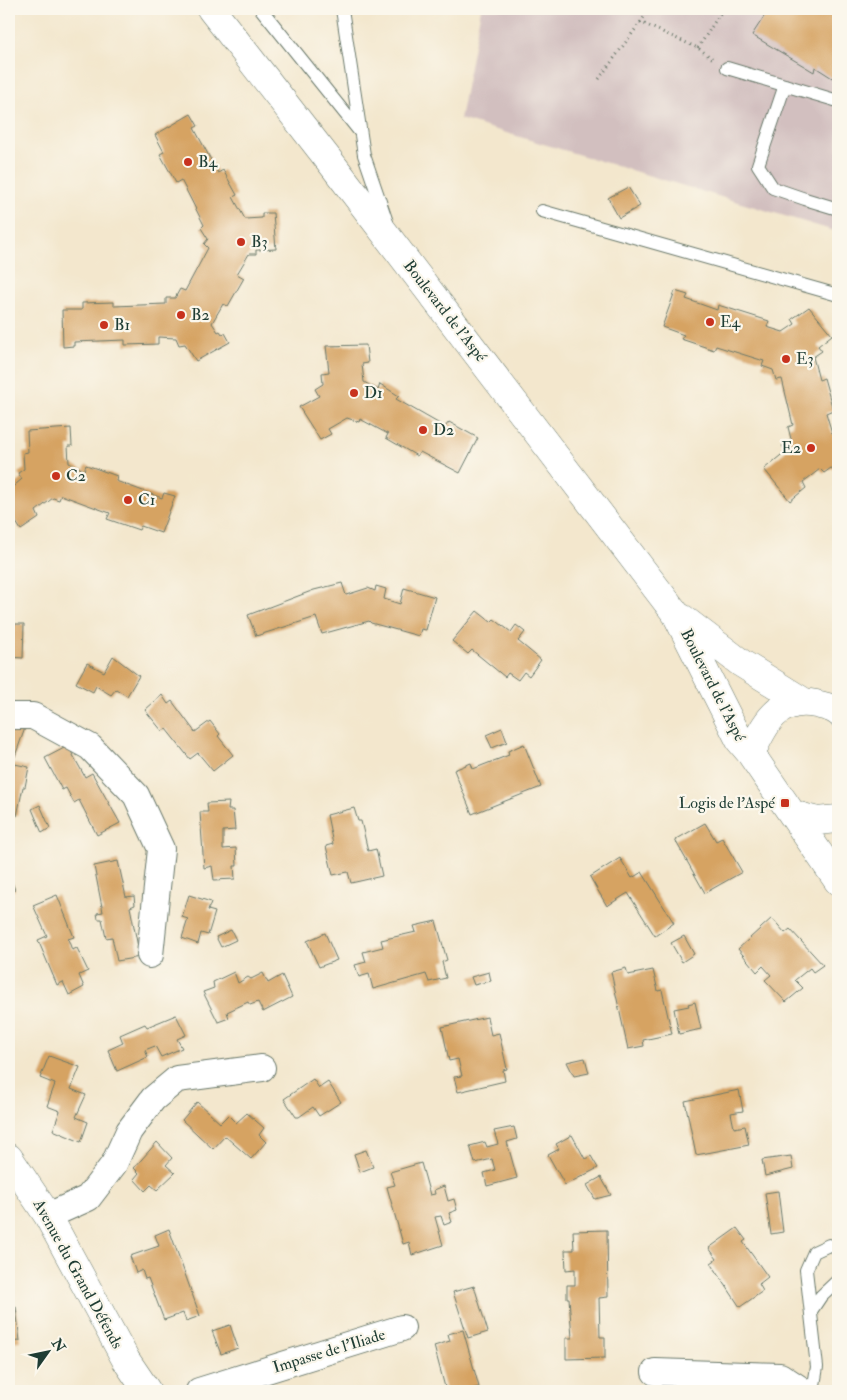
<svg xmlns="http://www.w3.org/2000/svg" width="847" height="1400" viewBox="0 0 847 1400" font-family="'IM FELL Double Pica',serif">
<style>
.industrial{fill:#d2bfbf}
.building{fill:#d6a362}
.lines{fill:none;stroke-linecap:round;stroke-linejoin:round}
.service-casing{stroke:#69786a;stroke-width:14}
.minor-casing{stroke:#69786a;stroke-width:28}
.tertiary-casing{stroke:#69786a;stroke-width:29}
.path{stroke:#69786a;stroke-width:3;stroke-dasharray:1 4;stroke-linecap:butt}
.service{stroke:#fff;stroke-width:12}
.minor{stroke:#fff;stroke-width:26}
.tertiary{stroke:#fff;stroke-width:28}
.poi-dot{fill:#c8321e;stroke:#fbf7ec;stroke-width:2}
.labels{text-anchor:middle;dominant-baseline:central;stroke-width:4.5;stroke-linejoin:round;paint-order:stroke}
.poi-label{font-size:16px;fill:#1f3d34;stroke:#fbf7ec;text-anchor:start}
.street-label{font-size:16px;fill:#1f3d34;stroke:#fbf7ec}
</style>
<rect width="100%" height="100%" fill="#fbf7ec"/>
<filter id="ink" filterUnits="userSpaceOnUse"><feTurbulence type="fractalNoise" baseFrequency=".02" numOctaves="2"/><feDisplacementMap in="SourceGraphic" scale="10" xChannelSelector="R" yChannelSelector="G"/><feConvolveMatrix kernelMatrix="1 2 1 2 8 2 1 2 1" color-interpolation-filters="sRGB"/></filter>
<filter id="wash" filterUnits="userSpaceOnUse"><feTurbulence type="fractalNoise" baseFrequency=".0096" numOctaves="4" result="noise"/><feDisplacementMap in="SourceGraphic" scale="20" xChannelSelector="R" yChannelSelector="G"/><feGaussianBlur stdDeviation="1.12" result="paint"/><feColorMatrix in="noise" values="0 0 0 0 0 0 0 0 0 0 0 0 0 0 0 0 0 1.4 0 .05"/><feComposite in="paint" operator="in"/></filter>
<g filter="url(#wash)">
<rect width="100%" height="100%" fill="#f3e7cd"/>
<!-- industrial -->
<path class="industrial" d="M 481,9 L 838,9 L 838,232 L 460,119 Z"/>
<g id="blocks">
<!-- building -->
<path class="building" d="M 763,9 L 838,9 L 838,79 L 837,81 L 815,67 L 814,72 L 752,35 L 767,12 Z
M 191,114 L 198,126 L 194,128 L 218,173 L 223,170 L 237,195 L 233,197 L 245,219 L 262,218 L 262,213 L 273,213 L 276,249 L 256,250 L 256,254 L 249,254 L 237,274 L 244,278 L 228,306 L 223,304 L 212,323 L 218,332 L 220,331 L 222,334 L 225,333 L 230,342 L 196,361 L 185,344 L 179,345 L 176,338 L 158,337 L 158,344 L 125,345 L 125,340 L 74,342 L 74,346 L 63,347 L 62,310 L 82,310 L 82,303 L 114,302 L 114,306 L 166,304 L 166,298 L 175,298 L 180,289 L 185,291 L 208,248 L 204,244 L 208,239 L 201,228 L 204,225 L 181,180 L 176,183 L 160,154 L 164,152 L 155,135 Z
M 628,187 L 640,206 L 619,218 L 608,198 Z
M 675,291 L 688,295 L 686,299 L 717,310 L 718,305 L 769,321 L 767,327 L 783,332 L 795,324 L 792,319 L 809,307 L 832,335 L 818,346 L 822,351 L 813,357 L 819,380 L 824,378 L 833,410 L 826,413 L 832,433 L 838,434 L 838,470 L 831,468 L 824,473 L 820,469 L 803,482 L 806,488 L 790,501 L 764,469 L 786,451 L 782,446 L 791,439 L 788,427 L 793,425 L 782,379 L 776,380 L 773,370 L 762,366 L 764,361 L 716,346 L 714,350 L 681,339 L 684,335 L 662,327 Z
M 366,345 L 368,363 L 362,364 L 364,382 L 378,390 L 380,384 L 399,396 L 396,399 L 445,427 L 449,422 L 478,438 L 460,473 L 420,452 L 417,456 L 386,438 L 388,434 L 360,419 L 359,422 L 347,418 L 328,429 L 331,434 L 320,440 L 299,407 L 319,396 L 315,389 L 323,384 L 322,373 L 329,372 L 326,346 Z
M 71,428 L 72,446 L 68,446 L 69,463 L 84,470 L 86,465 L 95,468 L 117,476 L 116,481 L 162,498 L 164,493 L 175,496 L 161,533 L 141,526 L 139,530 L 107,519 L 110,513 L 61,495 L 59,500 L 53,498 L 36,511 L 39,518 L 21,530 L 9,511 L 9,490 L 22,479 L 18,473 L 24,469 L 23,453 L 28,452 L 27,431 Z
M 342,583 L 346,595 L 368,588 L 375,591 L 376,586 L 386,589 L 384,599 L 400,604 L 404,588 L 435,597 L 426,630 L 421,629 L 419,636 L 371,623 L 369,621 L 322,634 L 316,617 L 256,636 L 248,615 L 314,590 Z
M 477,611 L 491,622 L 494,619 L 511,632 L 516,625 L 525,632 L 518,641 L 541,660 L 529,676 L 524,672 L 518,680 L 508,673 L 505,677 L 472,650 L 468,654 L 452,641 Z
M 9,624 L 24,624 L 23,658 L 9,657 Z
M 113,656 L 139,676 L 127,696 L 116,689 L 111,695 L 96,686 L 93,692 L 76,683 L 87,663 L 104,672 Z
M 162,695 L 168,704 L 172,701 L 195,732 L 210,721 L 220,734 L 218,736 L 233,755 L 213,771 L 198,753 L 190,759 L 166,729 L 162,731 L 145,710 Z
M 9,722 L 25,728 L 14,759 L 12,759 L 10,763 L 29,767 L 25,787 L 23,787 L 17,816 L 9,815 Z
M 502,728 L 507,742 L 492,748 L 486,735 Z
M 524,744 L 541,787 L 472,814 L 454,770 L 471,763 L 473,769 L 509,755 L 508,751 Z
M 68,746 L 85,777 L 92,773 L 120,823 L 97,835 L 79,800 L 74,803 L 66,788 L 62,790 L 45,758 Z
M 229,802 L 228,810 L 233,810 L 235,830 L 223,831 L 223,849 L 236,848 L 237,866 L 234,866 L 235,879 L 214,880 L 212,866 L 204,868 L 200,812 L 208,812 L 207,803 Z
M 40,805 L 50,828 L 42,833 L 32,809 Z
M 354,808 L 358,821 L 361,821 L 368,851 L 376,849 L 382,876 L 351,883 L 348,872 L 333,875 L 326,846 L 333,844 L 327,815 Z
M 705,823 L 716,841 L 722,838 L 742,872 L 705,893 L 675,840 Z
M 620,858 L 632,878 L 642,872 L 674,923 L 655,936 L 628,893 L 607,906 L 590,877 Z
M 118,861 L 126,897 L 134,896 L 135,905 L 130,907 L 140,957 L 117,961 L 112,937 L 106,938 L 102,919 L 98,919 L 97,913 L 103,912 L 94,866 Z
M 9,874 L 15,890 L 9,892 Z
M 57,895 L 74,937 L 68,939 L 72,950 L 77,948 L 88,971 L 79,975 L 84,987 L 69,995 L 63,982 L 57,985 L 38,940 L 47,936 L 33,905 Z
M 189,895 L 211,902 L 208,910 L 215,912 L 208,935 L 201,933 L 198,944 L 182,938 L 188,919 L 182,917 Z
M 772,918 L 785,933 L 790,929 L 823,965 L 813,972 L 810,968 L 795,980 L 803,988 L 786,1002 L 765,980 L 771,975 L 763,966 L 757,972 L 738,949 Z
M 436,921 L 447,960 L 442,962 L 446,978 L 429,982 L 426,974 L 373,989 L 369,974 L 359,977 L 355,965 L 366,962 L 363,952 L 383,947 L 381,940 L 416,932 L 414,926 Z
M 231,930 L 236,940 L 221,947 L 216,937 Z
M 325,933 L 337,960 L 319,967 L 307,941 Z
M 684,936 L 694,954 L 682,962 L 671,943 Z
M 626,968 L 628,975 L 653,970 L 658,991 L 662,990 L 672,1034 L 643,1040 L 644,1046 L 628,1049 L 611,972 Z
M 234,972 L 238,983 L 248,977 L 251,979 L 263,973 L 268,983 L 282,975 L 292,997 L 263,1012 L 258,1002 L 250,1005 L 248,1002 L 227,1012 L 229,1018 L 218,1022 L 203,992 L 214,988 L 213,982 Z
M 489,972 L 491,981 L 474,985 L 471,977 Z
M 695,1002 L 701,1029 L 679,1034 L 674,1009 L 689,1006 L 688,1004 Z
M 176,1015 L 186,1035 L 177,1039 L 182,1048 L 161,1057 L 155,1046 L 145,1050 L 148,1057 L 117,1071 L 108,1050 L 123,1043 L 120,1035 L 145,1024 L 147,1027 Z
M 487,1017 L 491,1035 L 499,1033 L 507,1069 L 503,1070 L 505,1081 L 458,1092 L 454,1077 L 462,1076 L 458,1059 L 449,1061 L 442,1027 Z
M 49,1056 L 80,1067 L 71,1089 L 86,1095 L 76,1117 L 88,1122 L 81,1142 L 53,1130 L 60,1111 L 47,1106 L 55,1084 L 40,1078 Z
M 585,1058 L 589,1073 L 574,1076 L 567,1062 Z
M 838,1074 L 838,1087 L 837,1087 L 835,1075 Z
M 313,1079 L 319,1088 L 328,1082 L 341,1102 L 319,1116 L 313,1107 L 299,1117 L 296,1117 L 284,1099 Z
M 739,1090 L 743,1111 L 731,1113 L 734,1128 L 745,1126 L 749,1145 L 696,1155 L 685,1101 Z
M 197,1102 L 220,1123 L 228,1115 L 236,1123 L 247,1113 L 264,1128 L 259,1135 L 266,1142 L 251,1159 L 225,1136 L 213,1149 L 182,1120 Z
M 514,1127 L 517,1139 L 507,1142 L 517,1178 L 487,1186 L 484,1173 L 495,1170 L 492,1159 L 475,1163 L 470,1146 L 485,1142 L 487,1147 L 498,1144 L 494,1131 Z
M 572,1135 L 585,1159 L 591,1156 L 598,1168 L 565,1185 L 548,1155 L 559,1149 L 556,1144 Z
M 157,1142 L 172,1158 L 166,1165 L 175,1173 L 157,1190 L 151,1185 L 145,1191 L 134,1179 L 139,1173 L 134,1168 Z
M 366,1150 L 373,1167 L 360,1172 L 354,1154 Z
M 791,1156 L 793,1169 L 765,1176 L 762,1160 Z
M 421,1163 L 430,1195 L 435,1194 L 434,1190 L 444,1186 L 448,1201 L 454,1199 L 457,1210 L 449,1213 L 452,1222 L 444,1225 L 441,1216 L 435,1217 L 443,1245 L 412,1255 L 409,1242 L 403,1244 L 387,1187 L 395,1185 L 390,1172 Z
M 601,1177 L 611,1195 L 595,1199 L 587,1185 Z
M 778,1191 L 783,1232 L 771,1234 L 765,1193 Z
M 737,1228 L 746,1240 L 743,1242 L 768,1277 L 759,1284 L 763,1291 L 740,1307 L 711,1263 L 717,1259 L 709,1248 Z
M 169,1229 L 200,1316 L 186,1321 L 183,1313 L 164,1320 L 148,1278 L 145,1279 L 142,1270 L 136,1273 L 130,1256 L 159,1246 L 155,1235 Z
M 607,1230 L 608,1297 L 599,1298 L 600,1337 L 605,1337 L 605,1358 L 566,1359 L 566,1338 L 572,1338 L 569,1298 L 567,1298 L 567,1285 L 575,1285 L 575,1269 L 566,1270 L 565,1250 L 574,1250 L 573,1231 Z
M 474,1286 L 488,1332 L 468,1338 L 453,1292 Z
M 16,1307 L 20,1341 L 9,1342 L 9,1308 Z
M 230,1325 L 238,1348 L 221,1354 L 212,1331 Z
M 463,1330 L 479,1387 L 463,1391 L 446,1391 L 434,1346 L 450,1341 L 448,1334 Z"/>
</g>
</g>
<g filter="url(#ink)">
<use href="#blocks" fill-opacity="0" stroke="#69786a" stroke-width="1"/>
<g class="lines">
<!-- service casing -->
<g class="service-casing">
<path id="service" d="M 261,9 L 360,132
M 342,9 L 364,155 L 387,222
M 727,68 L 838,101
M 785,85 L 758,165 L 773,188 L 805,199 L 838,209
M 542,211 L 838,295
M 811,1311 L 821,1296 L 838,1280
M 813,1391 L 817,1367 L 806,1270 L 814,1252 L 829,1245 L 838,1247"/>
</g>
<!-- minor casing -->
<g class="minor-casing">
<path id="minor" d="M 9,716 L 33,716 L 90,747 L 136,795 L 161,849 L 150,955
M 48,1216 L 88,1198 L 114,1164 L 129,1131 L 153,1099 L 177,1079 L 262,1068
M 655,1372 L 780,1376 L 803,1391
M 199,1391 L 402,1328"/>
</g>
<!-- tertiary casing -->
<g class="tertiary-casing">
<path id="tertiary" d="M 211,9 L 335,168 L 676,614 L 740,741 L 751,754 L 838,881
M 682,618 L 741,663 L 804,702
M 751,754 C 764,724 778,696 816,704 C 824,706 832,707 838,712
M 792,814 L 817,821 L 838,819
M 9,1158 L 48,1216 L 126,1360 L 147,1391"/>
</g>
<!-- path -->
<path class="path" d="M 640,22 L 698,48 L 713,59
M 698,48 L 723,9
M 599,79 L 650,9"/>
<!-- service -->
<use href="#service" class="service"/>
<!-- minor -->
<use href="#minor" class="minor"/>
<!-- tertiary -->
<use href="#tertiary" class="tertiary"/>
</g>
</g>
<!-- markers -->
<g class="poi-dot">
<circle cx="188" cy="162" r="5"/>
<circle cx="241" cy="242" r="5"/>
<circle cx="181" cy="315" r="5"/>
<circle cx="710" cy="322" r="5"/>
<circle cx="104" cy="325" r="5"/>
<circle cx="786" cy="359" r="5"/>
<circle cx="354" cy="393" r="5"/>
<circle cx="423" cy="430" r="5"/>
<circle cx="811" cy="448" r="5"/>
<circle cx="56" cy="476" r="5"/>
<circle cx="128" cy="500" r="5"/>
<rect x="780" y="798" width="10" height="10" rx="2.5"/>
</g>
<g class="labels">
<!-- poi labels -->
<g class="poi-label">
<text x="198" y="162">B4</text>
<text x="251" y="242">B3</text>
<text x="191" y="315">B2</text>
<text x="720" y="322">E4</text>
<text x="114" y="325">B1</text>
<text x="796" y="359">E3</text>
<text x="364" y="393">D1</text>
<text x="433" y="430">D2</text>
<text x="801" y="448" text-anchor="end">E2</text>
<text x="66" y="476">C2</text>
<text x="138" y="500">C1</text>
<text x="775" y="803" text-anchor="end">Logis de l'Aspé</text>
</g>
<!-- street labels -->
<g class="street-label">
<text transform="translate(445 311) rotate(52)">Boulevard de l'Aspé</text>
<text transform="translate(713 685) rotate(63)">Boulevard de l'Aspé</text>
<text transform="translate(78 1274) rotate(61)">Avenue du Grand Défends</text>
<text transform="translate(329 1351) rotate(-17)">Impasse de l'Iliade</text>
</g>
</g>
<!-- margin -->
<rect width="847" height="1400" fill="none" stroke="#fbf7ec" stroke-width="30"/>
<!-- north arrow -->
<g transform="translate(48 1352) rotate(57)" stroke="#fbf7ec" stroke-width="4" paint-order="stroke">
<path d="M0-4L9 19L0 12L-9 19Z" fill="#1f3d34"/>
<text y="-8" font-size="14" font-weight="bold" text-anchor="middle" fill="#1f3d34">N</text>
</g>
</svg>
